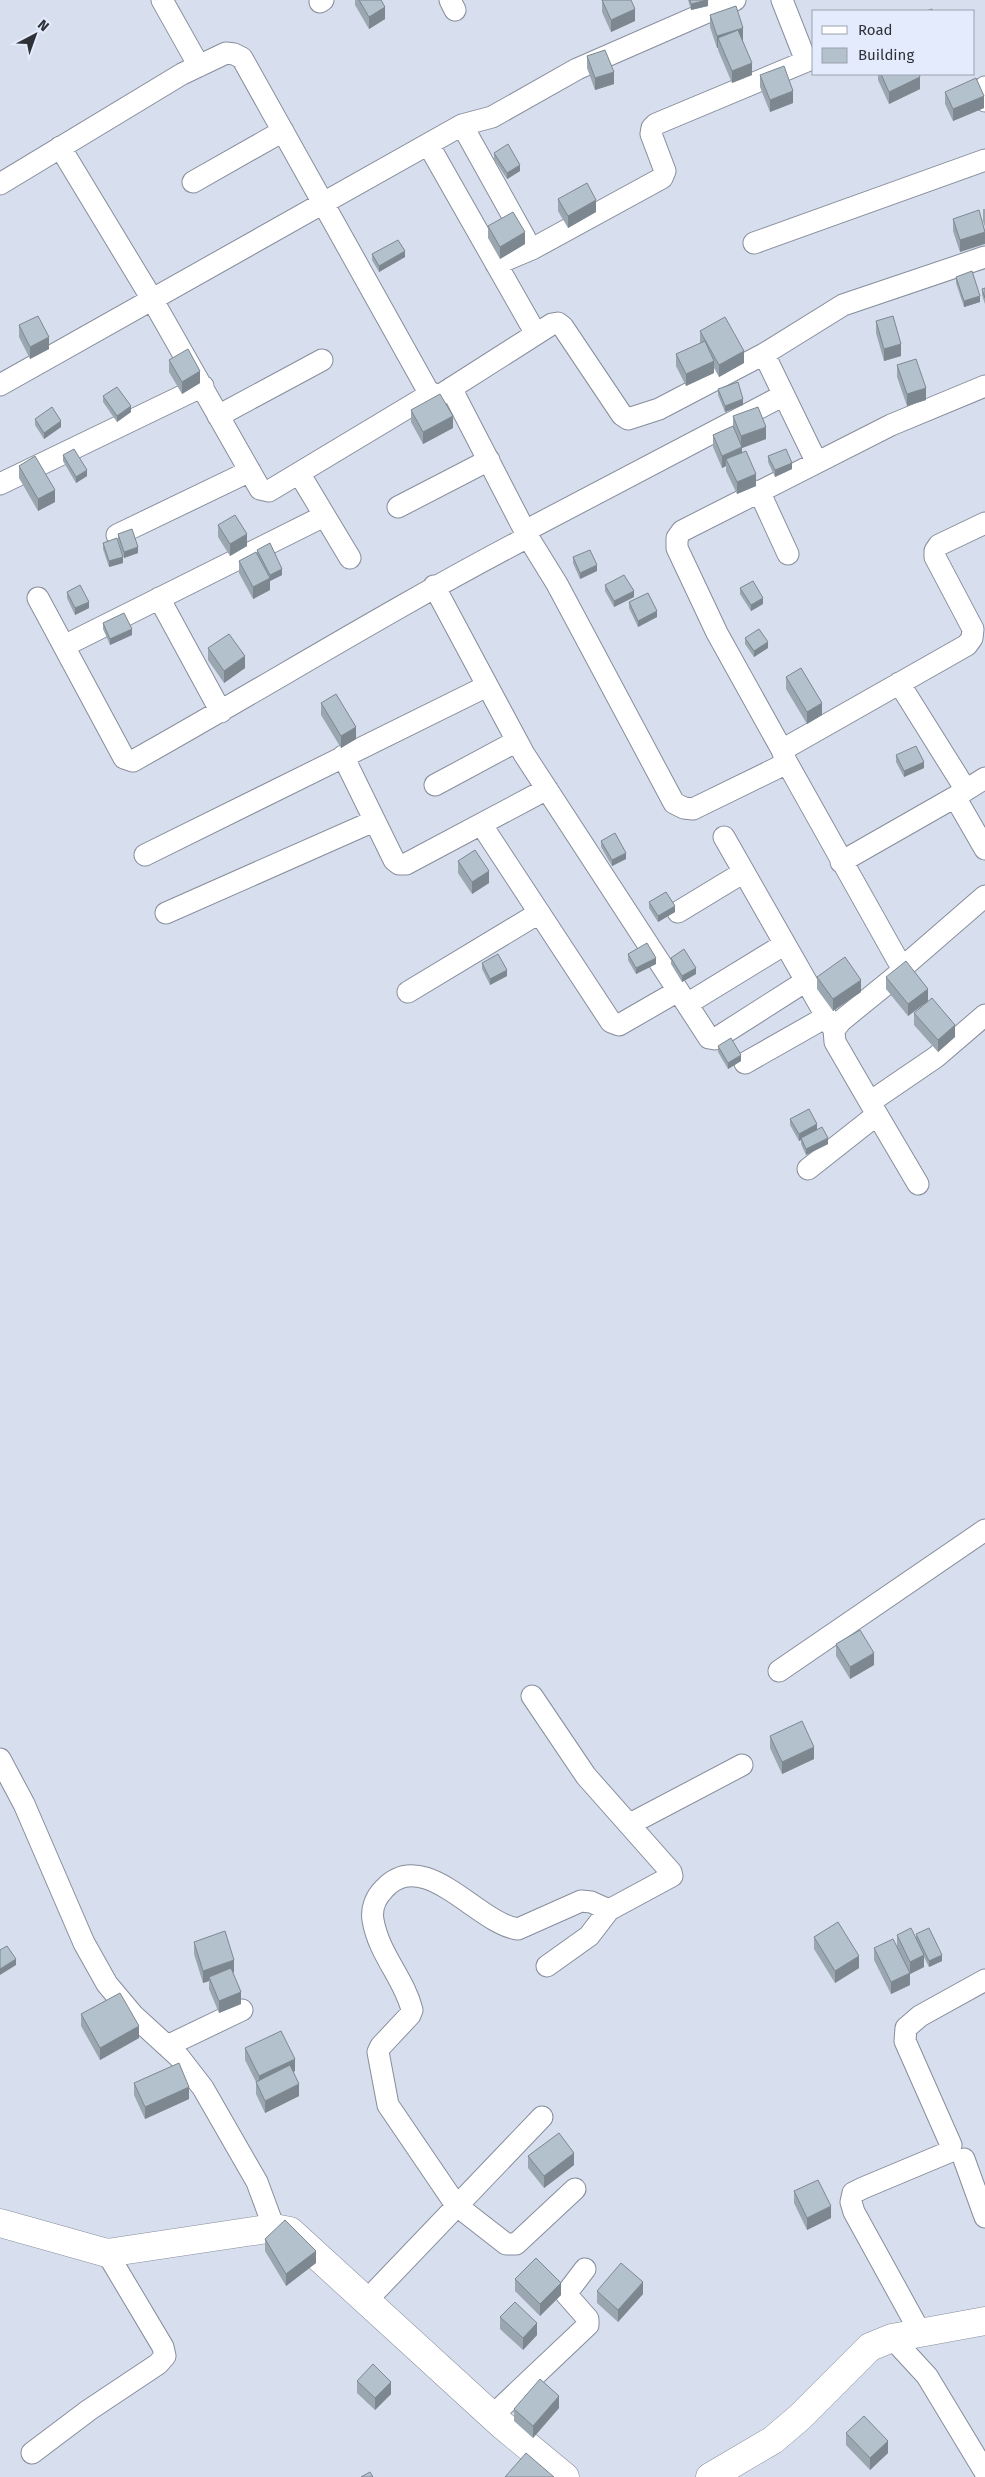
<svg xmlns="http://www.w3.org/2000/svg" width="985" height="2477" viewBox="0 0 985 2477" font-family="'Fira Sans',sans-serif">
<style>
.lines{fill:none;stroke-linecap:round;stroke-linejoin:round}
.street-casing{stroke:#878d9c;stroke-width:23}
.secondary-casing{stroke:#878d9c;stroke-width:29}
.street{stroke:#fff;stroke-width:21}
.secondary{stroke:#fff;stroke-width:28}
.wall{fill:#9aa6b0}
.shaded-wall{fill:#7d8790}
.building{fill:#b3c1cd;stroke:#7d8790}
</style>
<rect width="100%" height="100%" fill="#d7deee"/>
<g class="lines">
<!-- street casing -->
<g class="street-casing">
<path id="street" d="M 162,0 L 199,66
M 450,0 L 455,10
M 782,0 L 806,61
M 320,2 L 323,0
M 985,87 L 983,94 L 985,101
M 462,125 L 525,238
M 428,144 L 536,334
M 60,147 L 152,299 L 260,489 L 269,491 L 432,393
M 193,182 L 283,131
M 0,184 L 182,74 L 226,53 L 234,54 L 242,58 L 428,391 L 435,395 L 442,394 L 552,324 L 558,323 L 563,327 L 622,415 L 628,419 L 659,409 L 764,354 L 843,305 L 985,257
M 754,243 L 985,160
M 496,264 L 532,249 L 662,178 L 665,171 L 651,134 L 652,128 L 656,124 L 814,58
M 764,354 L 816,461
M 0,385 L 462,125 L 492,117 L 577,69 L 735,0
M 451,388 L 528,537
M 218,416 L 322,360
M 299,473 L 350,558
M 0,484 L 203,386
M 759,491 L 788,554
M 398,507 L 489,460
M 525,531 L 784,395
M 117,535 L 250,471
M 434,586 L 524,754 L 709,1038 L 715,1039 L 806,981
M 38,598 L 124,758 L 133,761 C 265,687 394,607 528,537 L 557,584 L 674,803 L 684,808 L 693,809 L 779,767 L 786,761 L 782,750 L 717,633 L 677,548 L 677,538 L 682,531 L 891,425 L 985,386
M 159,598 L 221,712
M 64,646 L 324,516
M 899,683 L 966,790
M 782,750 L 967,645 L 972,638 L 973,629 L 935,557 L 935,551 L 939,545 L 985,523
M 343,756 L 394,860 L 399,864 L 406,864 L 547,789
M 786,761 L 902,968 L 900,973 L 841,1021 L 834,1030 L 835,1042 L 875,1111 L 874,1117 L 808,1169
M 435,785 L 517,741
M 955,797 L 985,849
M 481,824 L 611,1022 L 619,1025 L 678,991
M 724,837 L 834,1030
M 145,855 L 487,686
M 841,862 L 955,797 L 985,778
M 678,912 L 744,872
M 166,913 L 374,821
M 902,968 L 985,896
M 408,992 L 539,913
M 687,1004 L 785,944
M 745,1063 L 826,1017
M 870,1102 L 936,1057 L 985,1015
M 875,1111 L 918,1184
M 779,1671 L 985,1530
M 532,1696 L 586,1776 L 671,1872 L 672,1876 L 609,1910 L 591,1902 L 581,1901 L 518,1929 C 478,1924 424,1845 384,1889 C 376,1897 371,1908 373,1920 C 379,1955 404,1978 412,2010 L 410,2015 L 381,2046 L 378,2052 L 388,2105 L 456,2205 L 506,2244 L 516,2244 L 575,2189
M 0,1759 L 24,1804 L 84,1943 L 107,1984 L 133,2015 L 179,2057 L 203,2088 L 257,2182 L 274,2228
M 630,1824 L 742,1765
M 547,1966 L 589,1936 L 609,1910
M 167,2046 L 242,2010
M 964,2159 L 985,2217
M 367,2300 L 542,2117
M 920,2332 L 854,2212 L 851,2202 L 853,2193 L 863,2188 L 949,2152 L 951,2145 L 905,2041 L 906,2028 L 920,2016 L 985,1980
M 892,2338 L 927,2376 L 985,2472
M 492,2416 L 588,2325 L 588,2319 L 566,2294 L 585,2269
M 32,2453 L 89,2410 L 158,2364 L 165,2356 L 163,2347 L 107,2253"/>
</g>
<!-- secondary casing -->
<g class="secondary-casing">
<path id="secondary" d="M 0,2223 L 107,2253 L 274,2228 L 290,2231 L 501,2424 L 565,2477
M 710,2477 L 773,2440 L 800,2417 L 870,2347 L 892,2338 L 985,2321"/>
</g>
<!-- street -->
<use href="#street" class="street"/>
<!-- secondary -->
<use href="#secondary" class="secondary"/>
</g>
<!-- wall -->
<path class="wall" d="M 355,0 L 381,0 L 385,19 L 369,29 L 355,5 Z
M 602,0 L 635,21 L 611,32 L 602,12 Z
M 688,0 L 708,0 L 708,6 L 691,10 Z
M 710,15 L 743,40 L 742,40 L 752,75 L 732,83 L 718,50 L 718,48 L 717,48 L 710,27 Z
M 587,56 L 614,84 L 595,90 L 587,68 Z
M 878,74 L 919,74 L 920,89 L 889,104 L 878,80 Z
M 760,75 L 793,103 L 770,112 L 760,87 Z
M 945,92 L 984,108 L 953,121 L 945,104 Z
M 494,153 L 520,171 L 507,179 L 494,159 Z
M 558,199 L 596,212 L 568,228 L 558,211 Z
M 983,209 L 985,209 L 985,227 L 983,221 Z
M 953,219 L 985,230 L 960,252 L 953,231 Z
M 488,226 L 525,244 L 500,259 L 488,238 Z
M 372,254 L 405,257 L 379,272 L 372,260 Z
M 956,277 L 980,302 L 964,307 L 956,283 Z
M 985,288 L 985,304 L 982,295 L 982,289 Z
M 876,321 L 901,356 L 884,361 L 876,333 Z
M 19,325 L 49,349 L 30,359 L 19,337 Z
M 700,331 L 744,363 L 719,377 L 714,368 L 714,373 L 686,386 L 676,366 L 676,354 L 700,343 Z
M 169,360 L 200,383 L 182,394 L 169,372 Z
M 897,365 L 926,400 L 907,406 L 897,377 Z
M 718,389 L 743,405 L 725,412 L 718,395 Z
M 103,396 L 131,412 L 117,422 L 103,402 Z
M 411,410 L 453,428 L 423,444 L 411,422 Z
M 733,416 L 766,439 L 742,448 L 742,452 L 756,486 L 737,494 L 726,471 L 726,466 L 722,468 L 713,447 L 713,435 L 733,427 Z
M 35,419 L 61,427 L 44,439 L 35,425 Z
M 63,455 L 87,476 L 76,483 L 63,461 Z
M 768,456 L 792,469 L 775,477 L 768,462 Z
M 19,466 L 55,502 L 38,511 L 19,478 Z
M 218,525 L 247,546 L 230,556 L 218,537 Z
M 118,534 L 138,553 L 124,558 L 118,540 Z
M 103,543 L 123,563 L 109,567 L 103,549 Z
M 257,550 L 282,575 L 270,581 L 270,590 L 253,599 L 239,573 L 239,561 L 257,553 Z
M 573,557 L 597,571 L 580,579 L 573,563 Z
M 605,585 L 634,597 L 614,607 L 605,591 Z
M 740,588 L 763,604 L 751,611 L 740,594 Z
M 67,592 L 89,608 L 75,615 L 67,598 Z
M 629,602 L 657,617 L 638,627 L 629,608 Z
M 103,623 L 132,635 L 110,645 L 103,629 Z
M 745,638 L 768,648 L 754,657 L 745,644 Z
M 208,648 L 245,668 L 224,683 L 208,660 Z
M 786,677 L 822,715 L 807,724 L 786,689 Z
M 321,703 L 356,739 L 341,748 L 321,715 Z
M 896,755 L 924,768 L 904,777 L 896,762 Z
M 601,841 L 626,859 L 612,866 L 601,847 Z
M 458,861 L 489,883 L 472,894 L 458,873 Z
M 649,902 L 675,912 L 658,922 L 649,908 Z
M 628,954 L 656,964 L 636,974 L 628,960 Z
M 671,958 L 696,974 L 682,982 L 671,964 Z
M 482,963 L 507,976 L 490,985 L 482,969 Z
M 817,977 L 861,992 L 833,1011 L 817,989 Z
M 886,977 L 928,1001 L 908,1016 L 886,989 Z
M 914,1013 L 955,1037 L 938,1052 L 914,1025 Z
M 718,1046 L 741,1061 L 728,1069 L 718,1052 Z
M 790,1119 L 817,1129 L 828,1144 L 806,1155 L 801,1144 L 801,1140 L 799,1141 L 790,1125 Z
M 836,1644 L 874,1665 L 850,1679 L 836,1656 Z
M 770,1736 L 814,1759 L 782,1774 L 770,1748 Z
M 916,1934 L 942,1961 L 929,1967 L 924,1957 L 924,1967 L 910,1974 L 910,1985 L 891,1994 L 874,1960 L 874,1948 L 897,1946 L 897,1935 L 916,1938 Z
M 814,1937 L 859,1968 L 835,1983 L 814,1949 Z
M 194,1942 L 234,1972 L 233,1973 L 241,2004 L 219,2013 L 209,1989 L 209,1981 L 203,1983 L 194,1954 Z
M 81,2014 L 139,2038 L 100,2060 L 81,2026 Z
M 245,2048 L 295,2071 L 293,2072 L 299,2096 L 265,2113 L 256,2094 L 256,2082 L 245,2060 Z
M 134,2083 L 189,2099 L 145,2119 L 134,2095 Z
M 528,2156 L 574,2165 L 544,2188 L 528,2168 Z
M 794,2191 L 831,2218 L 807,2230 L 794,2203 Z
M 265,2239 L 316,2263 L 286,2286 L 265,2251 Z
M 515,2279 L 561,2295 L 540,2316 L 515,2291 Z
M 597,2291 L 643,2294 L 618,2322 L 597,2303 Z
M 500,2317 L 537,2335 L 523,2350 L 500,2329 Z
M 357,2381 L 391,2394 L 375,2410 L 357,2393 Z
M 559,2408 L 533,2438 L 514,2421 L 514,2409 Z
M 846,2433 L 888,2453 L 870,2470 L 846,2445 Z"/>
<!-- shaded-wall -->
<path class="shaded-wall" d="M 707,0 L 708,0 L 708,6 L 691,10 L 691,4 Z
M 385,7 L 385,19 L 369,29 L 369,17 Z
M 635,9 L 635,21 L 611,32 L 611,20 Z
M 743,28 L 743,40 L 722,46 L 718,38 L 718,48 L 717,48 L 717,36 Z
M 752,63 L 752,75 L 732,83 L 732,71 Z
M 614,72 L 614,84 L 595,90 L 595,78 Z
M 920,77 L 920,89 L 889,104 L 889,92 Z
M 793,91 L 793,103 L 770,112 L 770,100 Z
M 984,96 L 984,108 L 953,121 L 953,109 Z
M 520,165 L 520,171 L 507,179 L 507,173 Z
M 596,200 L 596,212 L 568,228 L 568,216 Z
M 525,232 L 525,244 L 500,259 L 500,247 Z
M 985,232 L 985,244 L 960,252 L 960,240 Z
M 405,251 L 405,257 L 379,272 L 379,266 Z
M 980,296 L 980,302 L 964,307 L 964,301 Z
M 49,337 L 49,349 L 30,359 L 30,347 Z
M 901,344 L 901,356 L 884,361 L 884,349 Z
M 744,351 L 744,363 L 719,377 L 719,365 Z
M 714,361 L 714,373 L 686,386 L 686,374 Z
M 200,371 L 200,383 L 182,394 L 182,382 Z
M 926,388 L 926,400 L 907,406 L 907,394 Z
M 743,399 L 743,405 L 725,412 L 725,406 Z
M 131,406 L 131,412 L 117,422 L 117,416 Z
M 453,416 L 453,428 L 423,444 L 423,432 Z
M 61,421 L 61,427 L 44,439 L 44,433 Z
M 766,427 L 766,439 L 742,448 L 742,459 L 726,459 L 726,466 L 722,468 L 722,456 L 741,448 L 741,436 Z
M 792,463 L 792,469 L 775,477 L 775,470 Z
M 87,470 L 87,476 L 76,483 L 76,477 Z
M 756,474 L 756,486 L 737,494 L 737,482 Z
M 55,490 L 55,502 L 38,511 L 38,499 Z
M 247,534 L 247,546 L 230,556 L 230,544 Z
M 138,547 L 138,553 L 124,558 L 124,552 Z
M 123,557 L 123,563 L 109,567 L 109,561 Z
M 597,565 L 597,571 L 580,579 L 580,573 Z
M 282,569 L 282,575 L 270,581 L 270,590 L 253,599 L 253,587 L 270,578 L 270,575 Z
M 634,591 L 634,597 L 614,607 L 614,601 Z
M 763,598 L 763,604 L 751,611 L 751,605 Z
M 89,602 L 89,608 L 75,615 L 75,608 Z
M 657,611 L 657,617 L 638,627 L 638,621 Z
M 132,629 L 132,635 L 110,645 L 110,639 Z
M 768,642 L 768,648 L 754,657 L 754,651 Z
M 245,656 L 245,668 L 224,683 L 224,671 Z
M 822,703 L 822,715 L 807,724 L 807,712 Z
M 356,727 L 356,739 L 341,748 L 341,736 Z
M 924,762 L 924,768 L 904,777 L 904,771 Z
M 626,853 L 626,859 L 612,866 L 612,860 Z
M 489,871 L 489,883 L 472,894 L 472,882 Z
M 675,906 L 675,912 L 658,922 L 658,916 Z
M 656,958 L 656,964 L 636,974 L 636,968 Z
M 696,968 L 696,974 L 682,982 L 682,976 Z
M 507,970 L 507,976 L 490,985 L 490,979 Z
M 861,980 L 861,992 L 833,1011 L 833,999 Z
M 928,989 L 928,1001 L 908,1016 L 908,1004 Z
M 955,1025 L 955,1037 L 938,1052 L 938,1040 Z
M 741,1055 L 741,1061 L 728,1069 L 728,1063 Z
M 817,1124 L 817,1130 L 801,1138 L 801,1140 L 799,1141 L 799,1134 Z
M 828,1138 L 828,1144 L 806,1155 L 806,1149 Z
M 874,1653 L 874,1665 L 850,1679 L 850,1667 Z
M 814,1747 L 814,1759 L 782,1774 L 782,1762 Z
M 924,1955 L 924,1967 L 910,1974 L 910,1985 L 891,1994 L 891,1982 L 910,1973 L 910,1962 Z
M 942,1955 L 942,1961 L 929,1967 L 929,1961 Z
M 859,1956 L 859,1968 L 835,1983 L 835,1971 Z
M 16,1959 L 16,1965 L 0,1975 L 0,1969 Z
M 234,1960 L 234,1972 L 210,1980 L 209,1977 L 209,1981 L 203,1983 L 203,1971 Z
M 241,1992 L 241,2004 L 219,2013 L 219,2001 Z
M 139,2026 L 139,2038 L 100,2060 L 100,2048 Z
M 295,2059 L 295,2071 L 259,2088 L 259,2076 Z
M 299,2084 L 299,2096 L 265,2113 L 265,2101 Z
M 189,2087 L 189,2099 L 145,2119 L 145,2107 Z
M 574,2153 L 574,2165 L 544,2188 L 544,2176 Z
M 831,2206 L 831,2218 L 807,2230 L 807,2218 Z
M 316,2251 L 316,2263 L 286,2286 L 286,2274 Z
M 643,2282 L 643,2294 L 618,2322 L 618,2310 Z
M 561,2283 L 561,2295 L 540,2316 L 540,2304 Z
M 537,2323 L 537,2335 L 523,2350 L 523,2338 Z
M 391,2382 L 391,2394 L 375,2410 L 375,2398 Z
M 559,2396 L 559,2408 L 533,2438 L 533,2426 Z
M 888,2441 L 888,2453 L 870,2470 L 870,2458 Z"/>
<!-- building -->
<path class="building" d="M 359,0 L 381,0 L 385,7 L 369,17 Z
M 602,0 L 631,0 L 635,9 L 611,20 Z
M 690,0 L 707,0 L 691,4 Z
M 736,6 L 743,28 L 717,36 L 710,15 Z
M 932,9 L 933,11 L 926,11 Z
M 738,30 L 752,63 L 732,71 L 718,38 Z
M 605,50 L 614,72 L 595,78 L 587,56 Z
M 784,66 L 793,91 L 770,100 L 760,75 Z
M 881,74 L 919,74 L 920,77 L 889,92 Z
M 976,78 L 984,96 L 953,109 L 945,92 Z
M 508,144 L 520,165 L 507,173 L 494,153 Z
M 587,183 L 596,200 L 568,216 L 558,199 Z
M 979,210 L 985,232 L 960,240 L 953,219 Z
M 513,212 L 525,232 L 500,247 L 488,226 Z
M 398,240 L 405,251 L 379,266 L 372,254 Z
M 972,271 L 980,296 L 964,301 L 956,277 Z
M 985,288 L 985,298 L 982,289 Z
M 38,316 L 49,337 L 30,347 L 19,325 Z
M 893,316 L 901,344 L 884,349 L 876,321 Z
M 725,317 L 744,351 L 719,365 L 700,331 Z
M 705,341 L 714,361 L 686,374 L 676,354 Z
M 188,349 L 200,371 L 182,382 L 169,360 Z
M 916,359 L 926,388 L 907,394 L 897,365 Z
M 738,382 L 743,399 L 725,406 L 718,389 Z
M 117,387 L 131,406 L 117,416 L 103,396 Z
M 440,394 L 453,416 L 423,432 L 411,410 Z
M 52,407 L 61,421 L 44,433 L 35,419 Z
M 758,407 L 766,427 L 741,436 L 733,416 Z
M 733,426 L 742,447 L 722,456 L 713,435 Z
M 74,449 L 87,470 L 76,477 L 63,455 Z
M 786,449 L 792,463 L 775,470 L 768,456 Z
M 746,451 L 756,474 L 737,482 L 726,459 Z
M 35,456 L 55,490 L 38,499 L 19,466 Z
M 235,515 L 247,534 L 230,544 L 218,525 Z
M 132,529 L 138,547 L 124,552 L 118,534 Z
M 117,538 L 123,557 L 109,561 L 103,543 Z
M 270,543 L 282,569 L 270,575 L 257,550 Z
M 590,550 L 597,565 L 580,573 L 573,557 Z
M 256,552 L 270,578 L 253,587 L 239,561 Z
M 624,575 L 634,591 L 614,601 L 605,585 Z
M 753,581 L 763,598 L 751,605 L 740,588 Z
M 80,585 L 89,602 L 75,608 L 67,592 Z
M 648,593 L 657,611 L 638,621 L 629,602 Z
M 124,613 L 132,629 L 110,639 L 103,623 Z
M 759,629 L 768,642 L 754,651 L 745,638 Z
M 229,634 L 245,656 L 224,671 L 208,648 Z
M 801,668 L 822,703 L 807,712 L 786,677 Z
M 336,694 L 356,727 L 341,736 L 321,703 Z
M 916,746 L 924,762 L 904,771 L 896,755 Z
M 615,833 L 626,853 L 612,860 L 601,841 Z
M 475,850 L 489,871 L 472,882 L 458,861 Z
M 666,892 L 675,906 L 658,916 L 649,902 Z
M 647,943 L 656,958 L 636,968 L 628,954 Z
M 684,949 L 696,968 L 682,976 L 671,958 Z
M 498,954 L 507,970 L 490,979 L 482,963 Z
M 845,957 L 861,980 L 833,999 L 817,977 Z
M 906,961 L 928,989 L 908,1004 L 886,977 Z
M 932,998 L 955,1025 L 938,1040 L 914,1013 Z
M 731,1038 L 741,1055 L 728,1063 L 718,1046 Z
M 809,1109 L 817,1124 L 799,1134 L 790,1119 Z
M 822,1127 L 828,1138 L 806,1149 L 801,1138 Z
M 860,1630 L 874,1653 L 850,1667 L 836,1644 Z
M 802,1721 L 814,1747 L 782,1762 L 770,1736 Z
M 838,1922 L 859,1956 L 835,1971 L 814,1937 Z
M 911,1928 L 924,1955 L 910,1962 L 897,1935 Z
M 929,1928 L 942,1955 L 929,1961 L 916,1934 Z
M 225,1931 L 234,1960 L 203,1971 L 194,1942 Z
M 893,1939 L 910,1973 L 891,1982 L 874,1948 Z
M 7,1946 L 16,1959 L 0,1969 L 0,1950 Z
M 231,1968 L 241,1992 L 219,2001 L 209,1977 Z
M 120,1993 L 139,2026 L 100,2048 L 81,2014 Z
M 281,2031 L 295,2059 L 259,2076 L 245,2048 Z
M 179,2063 L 189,2087 L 145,2107 L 134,2083 Z
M 290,2065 L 299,2084 L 265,2101 L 256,2082 Z
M 559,2133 L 574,2153 L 544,2176 L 528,2156 Z
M 818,2180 L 831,2206 L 807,2218 L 794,2191 Z
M 285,2220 L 316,2251 L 286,2274 L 265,2239 Z
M 536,2258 L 561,2283 L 540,2304 L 515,2279 Z
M 621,2263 L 643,2282 L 618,2310 L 597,2291 Z
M 515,2302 L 537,2323 L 523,2338 L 500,2317 Z
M 373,2364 L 391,2382 L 375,2398 L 357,2381 Z
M 540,2379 L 559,2396 L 533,2426 L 514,2409 Z
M 864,2416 L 888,2441 L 870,2458 L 846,2433 Z
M 526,2453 L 554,2477 L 505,2477 Z
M 370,2472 L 373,2477 L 361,2477 Z"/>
<!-- legend -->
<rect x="812" y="10" width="162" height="65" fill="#e4ebfc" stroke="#9ba1ad"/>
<rect x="822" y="26" width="25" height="8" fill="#ffffff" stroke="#9ba1ad"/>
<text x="858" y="35" font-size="15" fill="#2e3137">Road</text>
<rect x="822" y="48" width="25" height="15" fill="#b3c1cd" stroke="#9ba1ad"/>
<text x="858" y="60" font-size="15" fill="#2e3137">Building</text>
<!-- north arrow -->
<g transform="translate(35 35) rotate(41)" stroke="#e4ebfc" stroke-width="4" paint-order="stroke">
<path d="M0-4L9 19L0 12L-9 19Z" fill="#2e3137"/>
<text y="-8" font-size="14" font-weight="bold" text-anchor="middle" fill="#2e3137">N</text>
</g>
</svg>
